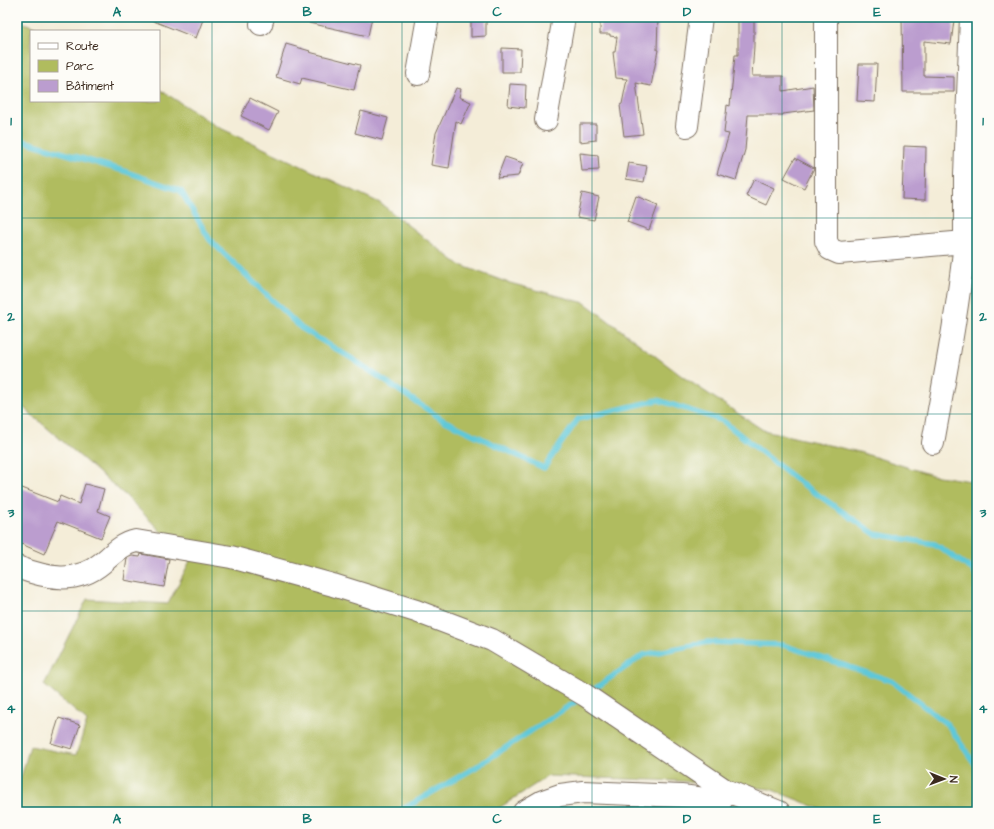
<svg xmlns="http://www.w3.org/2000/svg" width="994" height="829" viewBox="0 0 994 829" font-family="'Architects Daughter',sans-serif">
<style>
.green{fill:#b0bc5e;stroke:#76733e}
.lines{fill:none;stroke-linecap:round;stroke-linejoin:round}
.stream{stroke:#5ec8d9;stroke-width:5.5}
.building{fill:#bb9dcf}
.minor-casing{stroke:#7c6e5f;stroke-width:24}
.minor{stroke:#fff;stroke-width:22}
.grid{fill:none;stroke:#0f766e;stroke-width:1;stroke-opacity:0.55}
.neatline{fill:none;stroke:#0f766e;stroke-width:1.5}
.grid-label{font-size:13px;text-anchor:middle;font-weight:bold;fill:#0f766e}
</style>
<rect width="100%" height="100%" fill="#fdfcf7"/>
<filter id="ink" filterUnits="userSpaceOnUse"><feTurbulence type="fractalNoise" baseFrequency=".025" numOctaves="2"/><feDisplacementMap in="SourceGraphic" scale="8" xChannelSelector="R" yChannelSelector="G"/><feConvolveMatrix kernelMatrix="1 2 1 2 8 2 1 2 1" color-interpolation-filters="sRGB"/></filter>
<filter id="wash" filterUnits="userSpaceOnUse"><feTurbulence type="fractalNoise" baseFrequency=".012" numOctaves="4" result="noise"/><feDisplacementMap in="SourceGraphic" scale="16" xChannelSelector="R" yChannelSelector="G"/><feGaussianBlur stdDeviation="0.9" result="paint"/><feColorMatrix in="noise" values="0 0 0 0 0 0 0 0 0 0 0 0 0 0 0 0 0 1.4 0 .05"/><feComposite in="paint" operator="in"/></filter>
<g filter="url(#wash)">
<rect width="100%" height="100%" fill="#f4edd8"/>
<!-- green -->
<path class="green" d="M 17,20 L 44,31 L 31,31 L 31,101 L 159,101 L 159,89 L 216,126 L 380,203 L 419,234 L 460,265 L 506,282 L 585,303 L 683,377 L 763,430 L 859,452 L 932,475 L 977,482 L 977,812 L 828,812 L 770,789 L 678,781 L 548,776 L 493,812 L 17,812 L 17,791 L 30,746 L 76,755 L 87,721 L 44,685 L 87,599 L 168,604 L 190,561 L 125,495 L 17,402 Z"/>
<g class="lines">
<!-- stream -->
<path class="stream" d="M 17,139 L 124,171 L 181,191 L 210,240 L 301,328 L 351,358 L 443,420 L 544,468 L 578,419 L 658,400 L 723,421 L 795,479 L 875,534 L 935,544 L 973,570 L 977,577
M 590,692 L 643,655 L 708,642 L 783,645 L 892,681 L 948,725 L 977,767
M 398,812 L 476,767 L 581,698"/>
</g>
<g id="blocks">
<!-- building -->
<path class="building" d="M 146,17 L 204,17 L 196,38 L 146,18 Z
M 310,17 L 372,17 L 368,36 L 309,23 Z
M 471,17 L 486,17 L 486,36 L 471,37 Z
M 600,17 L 658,17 L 657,50 L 658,50 L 651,86 L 636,83 L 643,134 L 624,136 L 620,105 L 622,104 L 627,79 L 616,78 L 613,52 L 615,52 L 617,37 L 610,36 L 610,34 L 600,34 Z
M 738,17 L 754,17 L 754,46 L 752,76 L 783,76 L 783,91 L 813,86 L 814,110 L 783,114 L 783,115 L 748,115 L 745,150 L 736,180 L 717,174 L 729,134 L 724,133 L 727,105 L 730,106 L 735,55 L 738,55 Z
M 902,17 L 925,17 L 954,20 L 951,44 L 924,41 L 924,76 L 954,77 L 954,92 L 903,92 Z
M 286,44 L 310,51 L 309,52 L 360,65 L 354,90 L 302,78 L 300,84 L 276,77 Z
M 502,48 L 521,49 L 520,72 L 502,72 Z
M 859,64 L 877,64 L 875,102 L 857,101 Z
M 510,84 L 526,85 L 525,108 L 508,106 Z
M 456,88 L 461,89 L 459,97 L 471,102 L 461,124 L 456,121 L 449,168 L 431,165 L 436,133 Z
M 250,98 L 278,112 L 269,130 L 241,116 Z
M 361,111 L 388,118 L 382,140 L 355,133 Z
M 580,124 L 596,124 L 596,140 L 580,142 Z
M 904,146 L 926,147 L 925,200 L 902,199 Z
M 580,153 L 598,155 L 599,170 L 582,171 Z
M 505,157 L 523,163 L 518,176 L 497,178 Z
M 795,158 L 814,168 L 804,188 L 784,178 Z
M 629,163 L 647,166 L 644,182 L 626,179 Z
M 754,179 L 774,188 L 766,205 L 746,196 Z
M 582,193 L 599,197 L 594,220 L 577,217 Z
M 636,196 L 658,205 L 649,230 L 627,222 Z
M 85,484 L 104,489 L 98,511 L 110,516 L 101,538 L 58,521 L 44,554 L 17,542 L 17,486 L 58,502 L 60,496 L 79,504 Z
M 141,554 L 169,559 L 164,587 L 124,580 L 127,558 L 132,556 L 140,557 Z
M 59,718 L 80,725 L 72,749 L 51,743 Z"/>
</g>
</g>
<g filter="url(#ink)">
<use href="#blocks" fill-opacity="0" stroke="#7c6e5f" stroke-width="1"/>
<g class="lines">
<!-- minor casing -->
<g class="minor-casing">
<path id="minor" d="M 826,17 L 826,241 L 830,249 L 839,253 L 965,242 C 958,310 945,376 933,443
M 971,17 L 965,175 L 965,242 L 977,242
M 261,24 L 263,17
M 418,74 L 428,17
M 546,120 L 564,17
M 687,126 L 701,17
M 17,567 C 46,578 76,585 102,563 C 113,554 122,544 136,541 L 231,557 L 333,585 L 416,611 L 492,640 L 585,695 L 725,790 L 779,812
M 524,812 L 543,801 L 560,795 L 583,792 L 681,796 L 721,801"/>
</g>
<!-- minor -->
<use href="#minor" class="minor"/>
</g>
</g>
<!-- grid -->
<path class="grid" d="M 212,17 L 212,812M 402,17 L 402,812M 592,17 L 592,812M 782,17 L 782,812M 17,218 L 977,218M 17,414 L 977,414M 17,611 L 977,611"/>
<!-- margin -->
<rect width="994" height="829" fill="none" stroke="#fdfcf7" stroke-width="44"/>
<!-- legend -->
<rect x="30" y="30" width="130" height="72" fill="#fdfcf7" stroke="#afa8a0"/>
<rect x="38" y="43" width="20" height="6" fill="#ffffff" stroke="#afa8a0"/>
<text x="66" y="50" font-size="12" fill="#3b2a1e">Route</text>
<rect x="38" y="60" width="20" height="12" fill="#b0bc5e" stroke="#afa8a0"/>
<text x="66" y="70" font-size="12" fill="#3b2a1e">Parc</text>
<rect x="38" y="80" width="20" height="12" fill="#bb9dcf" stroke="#afa8a0"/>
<text x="66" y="90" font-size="12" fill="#3b2a1e">Bâtiment</text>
<!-- north arrow -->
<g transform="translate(944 779) rotate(91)" stroke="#fdfcf7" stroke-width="3" paint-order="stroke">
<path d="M0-3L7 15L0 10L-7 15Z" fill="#3b2a1e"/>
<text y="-6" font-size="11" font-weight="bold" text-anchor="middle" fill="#3b2a1e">N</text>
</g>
<rect x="22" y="22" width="950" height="785" class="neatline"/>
<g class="grid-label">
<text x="117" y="16">A</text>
<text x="307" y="16">B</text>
<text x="497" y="16">C</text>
<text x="687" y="16">D</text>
<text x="877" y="16">E</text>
<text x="11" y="125">1</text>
<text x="983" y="125">1</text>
<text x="11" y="321">2</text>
<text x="983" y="321">2</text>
<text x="11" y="517">3</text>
<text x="983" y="517">3</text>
<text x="11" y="713">4</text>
<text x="983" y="713">4</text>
<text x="117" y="823">A</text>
<text x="307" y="823">B</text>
<text x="497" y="823">C</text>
<text x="687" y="823">D</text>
<text x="877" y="823">E</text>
</g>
</svg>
